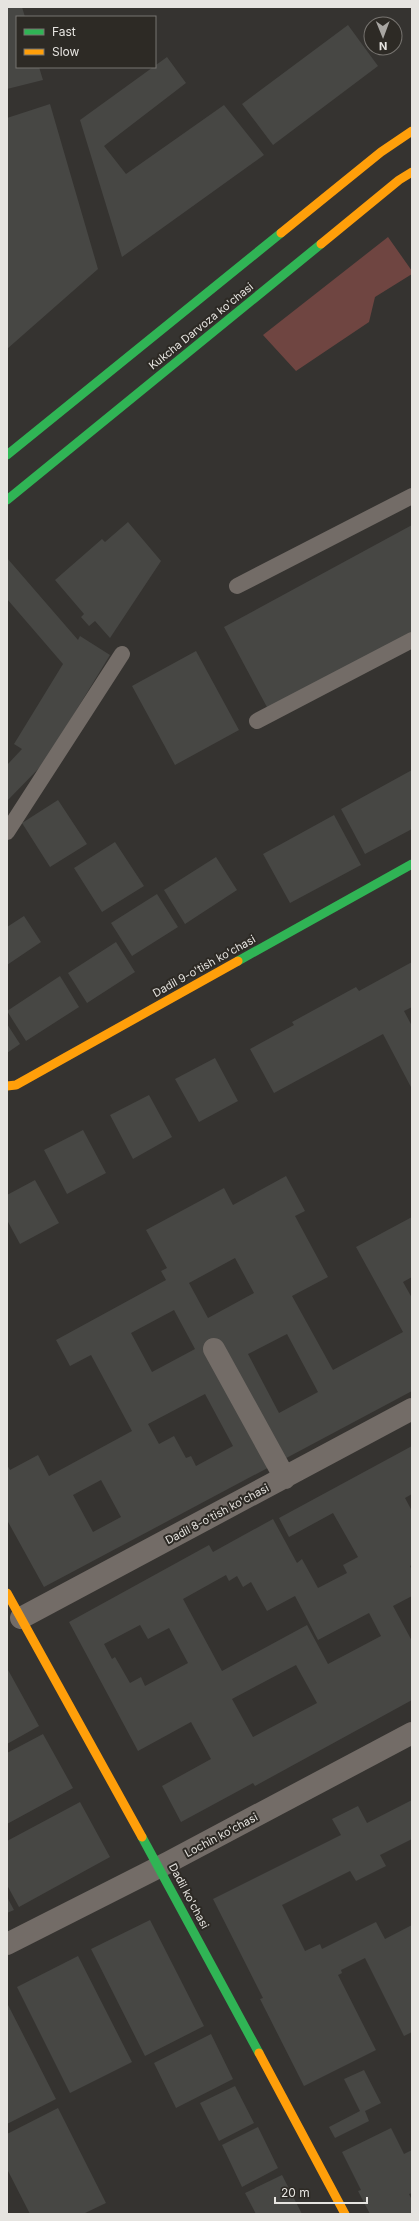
<svg xmlns="http://www.w3.org/2000/svg" width="419" height="2221" viewBox="0 0 419 2221" font-family="Inter,sans-serif">
<style>
.grass{fill:#6f4541}
.building{fill:#474744;fill-rule:evenodd}
.lines{fill:none;stroke-linecap:round;stroke-linejoin:round}
.lane{stroke:#736c67;stroke-width:16}
.street{stroke:#736c67;stroke-width:22}
.fast{stroke:#30b455;stroke-width:9}
.slow{stroke:#ff9f0a;stroke-width:9}
.labels{text-anchor:middle;dominant-baseline:central;stroke-width:4;stroke-linejoin:round;paint-order:stroke}
.street-label{font-size:11px;fill:#e6e4e0;stroke:#2d2a25}
</style>
<rect width="100%" height="100%" fill="#353330"/>
<!-- grass -->
<path class="grass" d="M 388,237 L 412,271 L 412,274 L 375,297 L 369,322 L 296,371 L 263,335 Z"/>
<!-- building -->
<path class="building" d="M 7,7 L 22,7 L 25,17 L 17,17 L 17,67 L 39,67 L 43,80 L 7,89 Z
M 348,25 L 378,66 L 273,145 L 242,104 Z
M 167,57 L 186,83 L 104,146 L 126,174 L 224,105 L 264,155 L 122,257 L 80,120 Z
M 50,104 L 98,269 L 7,349 L 7,118 Z
M 128,522 L 161,561 L 110,638 L 95,621 L 89,626 L 81,617 L 84,614 L 55,580 L 102,539 L 105,542 Z
M 412,525 L 412,632 L 268,709 L 224,627 Z
M 7,558 L 78,640 L 80,636 L 110,655 L 44,763 L 7,801 L 7,765 L 22,749 L 14,744 L 63,664 L 7,599 Z
M 196,651 L 239,730 L 175,765 L 132,686 Z
M 412,770 L 412,829 L 365,854 L 341,809 Z
M 58,800 L 87,844 L 50,867 L 22,823 Z
M 334,815 L 361,865 L 290,903 L 263,854 Z
M 115,842 L 144,886 L 102,912 L 74,868 Z
M 216,857 L 237,890 L 185,924 L 164,890 Z
M 157,894 L 178,927 L 132,956 L 111,923 Z
M 24,916 L 41,942 L 7,965 L 7,927 Z
M 116,942 L 135,972 L 87,1003 L 68,973 Z
M 412,962 L 412,1007 L 404,1011 L 412,1026 L 412,1089 L 383,1034 L 274,1093 L 250,1049 L 294,1025 L 292,1022 L 356,987 L 359,991 Z
M 60,976 L 79,1007 L 26,1041 L 7,1011 Z
M 7,1024 L 20,1044 L 7,1053 Z
M 215,1058 L 238,1101 L 199,1122 L 175,1079 Z
M 149,1095 L 172,1137 L 133,1159 L 110,1115 Z
M 83,1130 L 106,1173 L 67,1194 L 44,1150 Z
M 286,1176 L 305,1211 L 295,1216 L 328,1277 L 292,1296 L 333,1370 L 403,1332 L 356,1247 L 412,1217 L 412,1277 L 403,1282 L 412,1298 L 412,1391 L 44,1587 L 7,1520 L 7,1465 L 10,1470 L 38,1455 L 49,1476 L 132,1431 L 91,1355 L 70,1366 L 56,1340 L 166,1280 L 161,1271 L 167,1268 L 146,1230 L 224,1188 L 233,1205 ZM 235,1258 L 254,1293 L 208,1318 L 189,1283 ZM 174,1310 L 195,1349 L 152,1372 L 131,1333 ZM 287,1334 L 318,1392 L 279,1413 L 248,1354 ZM 205,1394 L 233,1446 L 196,1466 L 191,1456 L 186,1458 L 174,1436 L 159,1444 L 148,1424 ZM 101,1480 L 121,1517 L 93,1532 L 73,1495 Z
M 35,1180 L 59,1223 L 20,1244 L 7,1220 L 7,1195 Z
M 412,1446 L 412,1494 L 405,1498 L 412,1511 L 412,1565 L 410,1566 L 412,1570 L 412,1596 L 393,1606 L 412,1641 L 412,1700 L 255,1786 L 253,1783 L 181,1822 L 162,1786 L 211,1759 L 191,1722 L 138,1751 L 69,1622 L 209,1545 L 213,1552 L 273,1519 L 297,1563 L 302,1559 L 318,1588 L 347,1573 L 343,1565 L 358,1557 L 333,1513 L 289,1537 L 279,1518 ZM 226,1575 L 229,1581 L 237,1576 L 243,1587 L 251,1582 L 267,1611 L 295,1596 L 318,1640 L 369,1613 L 381,1636 L 328,1664 L 307,1625 L 222,1671 L 183,1599 ZM 140,1625 L 148,1639 L 169,1628 L 188,1663 L 145,1686 L 141,1677 L 130,1683 L 115,1657 L 112,1659 L 104,1644 ZM 296,1665 L 317,1703 L 253,1737 L 232,1699 Z
M 7,1668 L 39,1726 L 7,1744 Z
M 43,1734 L 73,1788 L 7,1824 L 7,1753 Z
M 412,1800 L 412,1839 L 380,1855 L 386,1866 L 356,1881 L 350,1871 L 282,1905 L 305,1951 L 320,1944 L 322,1949 L 376,1922 L 385,1939 L 412,1925 L 412,2032 L 404,2036 L 365,1958 L 341,1970 L 342,1973 L 338,1975 L 376,2050 L 304,2086 L 260,1999 L 263,1998 L 213,1899 L 341,1835 L 332,1819 L 358,1806 L 367,1823 Z
M 80,1802 L 110,1857 L 19,1907 L 7,1885 L 7,1841 Z
M 7,1897 L 14,1910 L 7,1913 Z
M 150,1920 L 204,2026 L 145,2056 L 91,1949 Z
M 78,1956 L 132,2062 L 70,2093 L 17,1987 Z
M 7,2003 L 56,2099 L 7,2124 Z
M 211,2034 L 233,2079 L 176,2108 L 154,2063 Z
M 364,2070 L 381,2103 L 365,2111 L 369,2121 L 335,2138 L 329,2127 L 360,2111 L 344,2079 Z
M 235,2086 L 254,2123 L 219,2141 L 200,2103 Z
M 58,2108 L 106,2203 L 83,2214 L 30,2214 L 7,2169 L 7,2134 Z
M 258,2127 L 278,2168 L 242,2187 L 222,2145 Z
M 391,2128 L 404,2154 L 412,2150 L 412,2193 L 409,2194 L 412,2200 L 412,2214 L 370,2214 L 358,2191 L 361,2190 L 342,2152 Z
M 282,2175 L 302,2214 L 256,2214 L 245,2193 Z"/>
<g class="lines">
<!-- lane -->
<path class="lane" d="M 237,586 L 412,496
M 257,721 L 412,640
M 7,832 L 122,654"/>
<!-- street -->
<path class="street" d="M 214,1349 L 285,1478
M 21,1618 L 412,1409
M 7,1944 L 169,1862 L 412,1733"/>
<!-- fast -->
<path class="fast" d="M 7,455 L 281,233
M 7,500 L 321,244
M 238,961 L 412,864
M 142,1837 L 259,2053"/>
<!-- slow -->
<path class="slow" d="M 281,233 L 381,152 L 412,131
M 321,244 L 399,180 L 412,172
M 7,1086 L 16,1085 L 238,961
M 7,1593 L 142,1837
M 259,2053 L 345,2214"/>
</g>
<g class="labels">
<!-- street labels -->
<g class="street-label">
<text transform="translate(201 326) rotate(-39)">Kukcha Darvoza ko'chasi</text>
<text transform="translate(204 966) rotate(-29)">Dadil 9-o'tish ko'chasi</text>
<text transform="translate(217 1514) rotate(-28)">Dadil 8-o'tish ko'chasi</text>
<text transform="translate(221 1835) rotate(-28)">Lochin ko'chasi</text>
<text transform="translate(189 1896) rotate(62)">Dadil ko'chasi</text>
</g>
</g>
<!-- border -->
<rect width="419" height="2221" fill="none" stroke="#e6e4e0" stroke-width="16"/>
<!-- legend -->
<rect x="16" y="16" width="140" height="52" fill="#2d2a25" stroke="#777470"/>
<rect x="24" y="29" width="20" height="6" fill="#30b455" stroke="#777470"/>
<text x="52" y="36" font-size="12" fill="#e6e4e0">Fast</text>
<rect x="24" y="49" width="20" height="6" fill="#ff9f0a" stroke="#777470"/>
<text x="52" y="56" font-size="12" fill="#e6e4e0">Slow</text>
<!-- north arrow -->
<g transform="translate(383 36) rotate(179)"><circle r="19" fill="#2d2a25" stroke="#777470"/>
<path d="M0-3L7 15L0 10L-7 15Z" fill="#a8a6a2"/>
<text y="-6" font-size="11" font-weight="bold" text-anchor="middle" fill="#e6e4e0">N</text>
</g>
<!-- scale -->
<path d="M275 2197v6h92v-6" fill="none" stroke="#e6e4e0" stroke-width="2"/>
<text x="281" y="2197" font-size="12" fill="#e6e4e0" stroke="#2d2a25" stroke-width="3" paint-order="stroke">20 m</text>
</svg>
